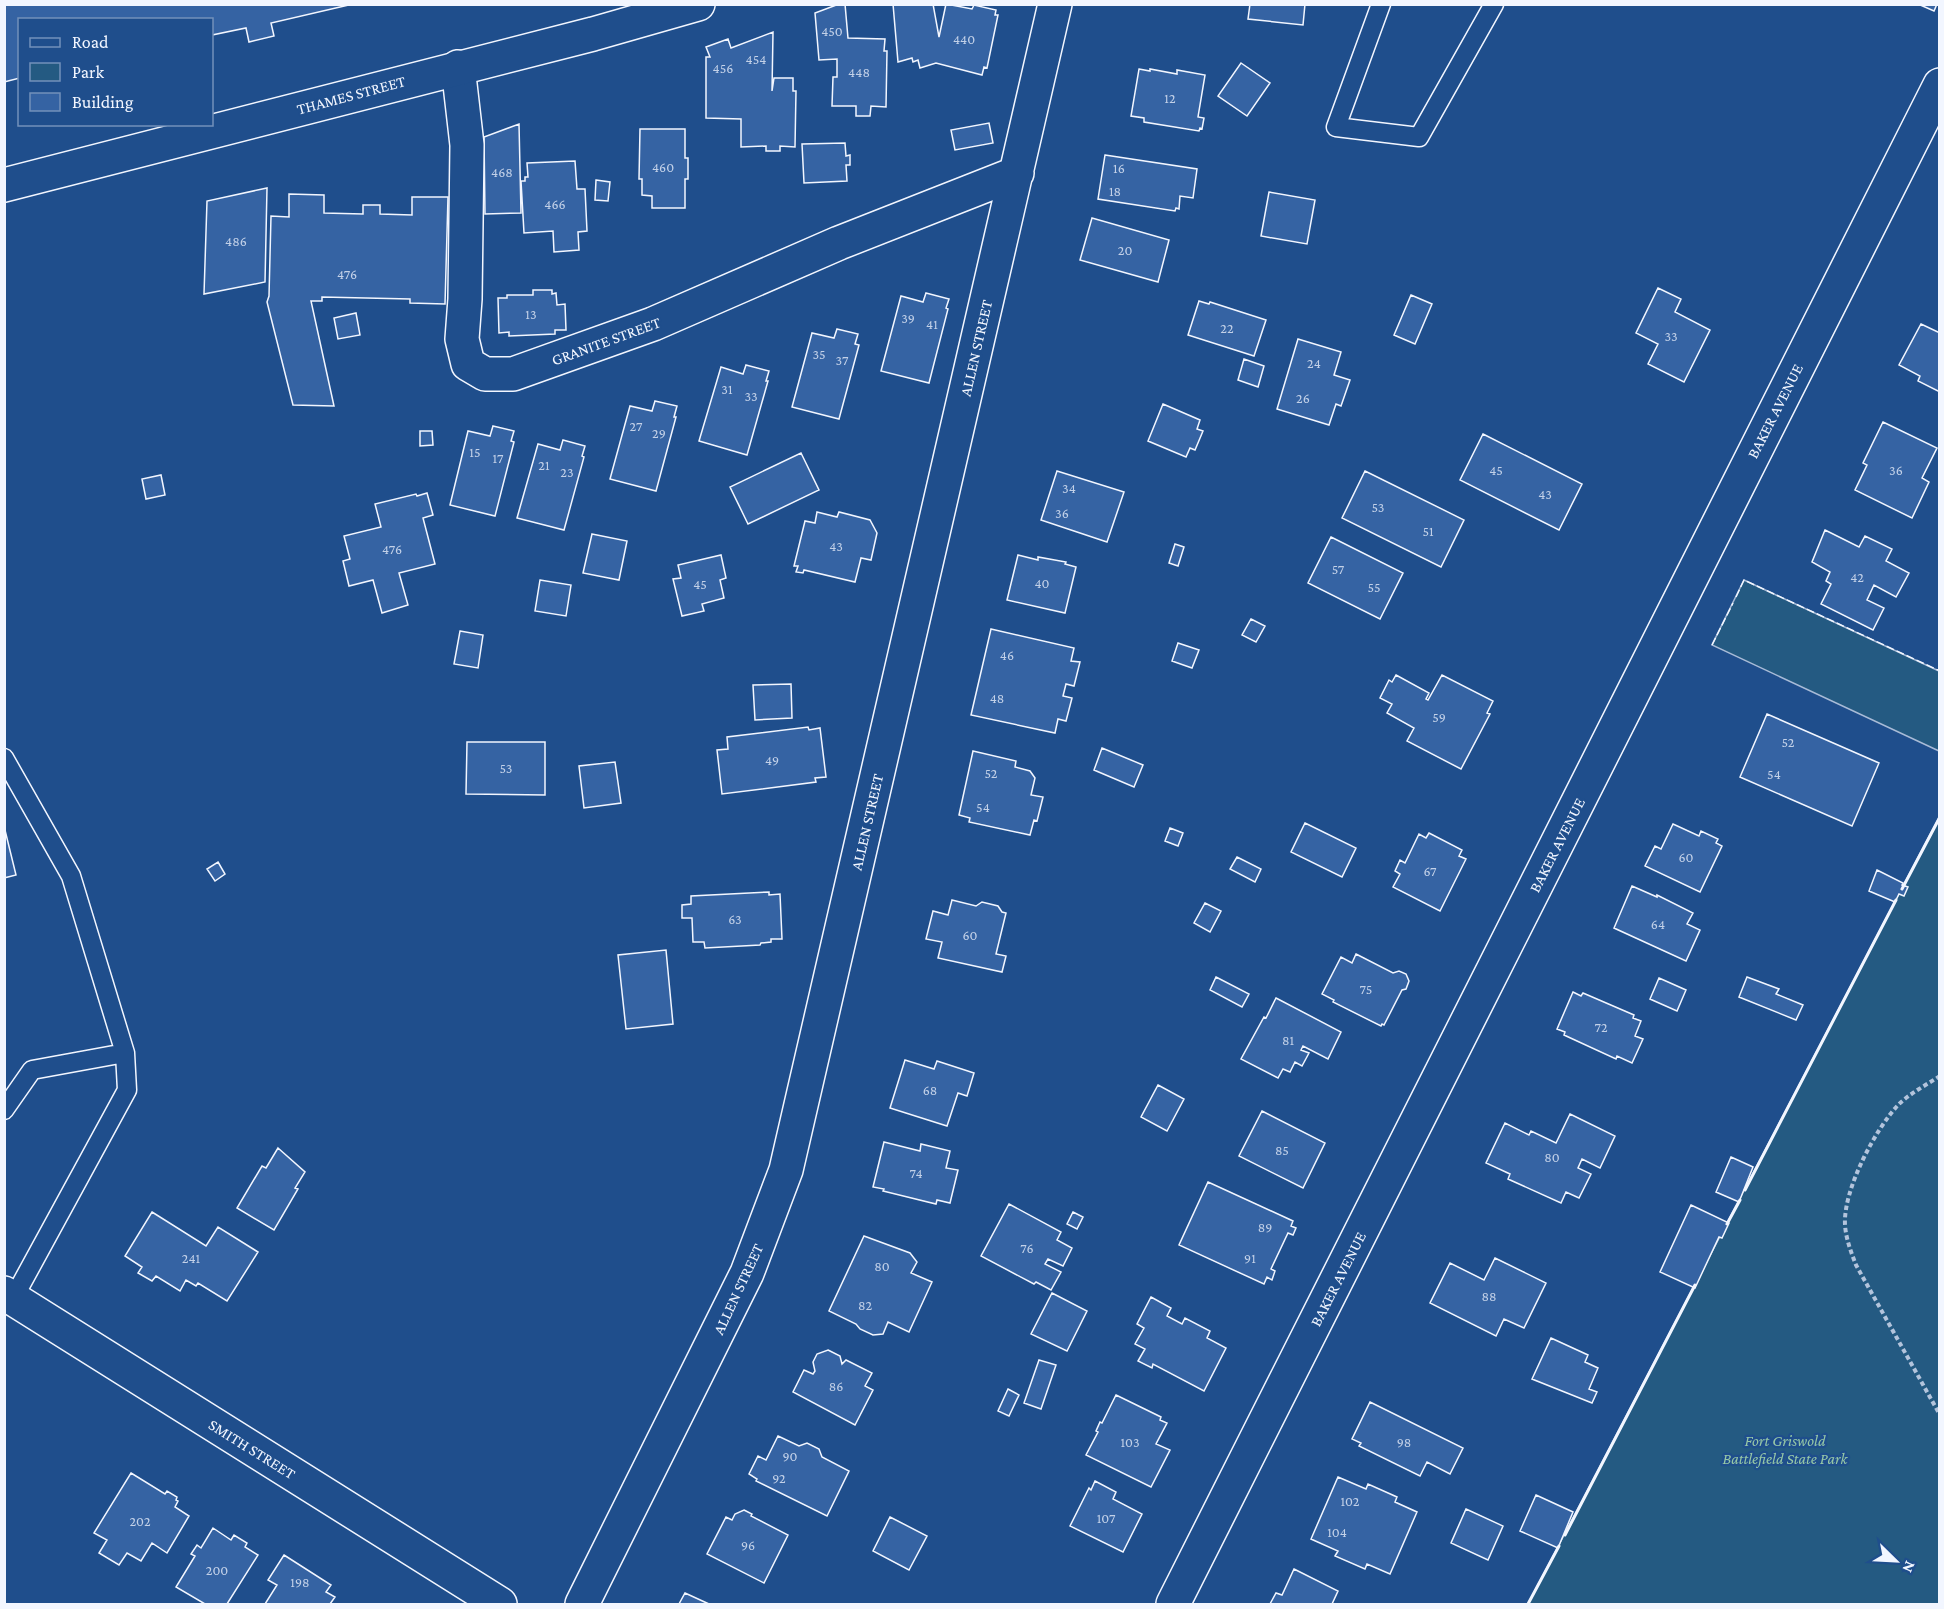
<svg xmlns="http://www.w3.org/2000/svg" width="1944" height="1609" viewBox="0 0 1944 1609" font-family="'Crimson Pro',serif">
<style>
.green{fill:#245a82;stroke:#a8bbd7;stroke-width:1.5}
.building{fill:#3563a3;stroke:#f2f6ff;stroke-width:1.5}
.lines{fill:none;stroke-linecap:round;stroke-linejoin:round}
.lane-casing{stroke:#f2f6ff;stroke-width:21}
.street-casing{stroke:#f2f6ff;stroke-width:36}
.secondary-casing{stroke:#f2f6ff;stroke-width:36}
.path{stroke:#b3c4dc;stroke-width:4;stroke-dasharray:4.5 3;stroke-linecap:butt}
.lane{stroke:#1f4e8c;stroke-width:18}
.street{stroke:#1f4e8c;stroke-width:33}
.secondary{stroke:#1f4e8c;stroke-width:33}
.fence{stroke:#f2f6ff;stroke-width:1.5;stroke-dasharray:8 3;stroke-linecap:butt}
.wall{stroke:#f2f6ff;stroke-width:3}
.labels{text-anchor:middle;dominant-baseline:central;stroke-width:4.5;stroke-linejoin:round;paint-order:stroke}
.number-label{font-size:14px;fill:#c3d1e8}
.street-label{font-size:16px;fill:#f2f6ff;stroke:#1f4e8c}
.park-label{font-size:16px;font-style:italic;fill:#97c8a6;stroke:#1f4e8c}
</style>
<rect width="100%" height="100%" fill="#1f4e8c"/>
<!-- green -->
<path class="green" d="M 1744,580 L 1939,671 L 1939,751 L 1712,645 Z
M 1939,817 L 1939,1604 L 1528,1604 Z"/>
<!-- building -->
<path class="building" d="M 4,4 L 353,4 L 271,23 L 274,36 L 249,42 L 246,28 L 212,35 L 212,20 L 20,20 L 20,78 L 4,82 Z
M 839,4 L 845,4 L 848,38 L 885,39 L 884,51 L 887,51 L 886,107 L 871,106 L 870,116 L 856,116 L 856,106 L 832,106 L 833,77 L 837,77 L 837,59 L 819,60 L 815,13 Z
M 893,4 L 933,4 L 939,37 L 946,4 L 972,9 L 974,5 L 996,10 L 995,15 L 998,15 L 987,68 L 984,67 L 982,75 L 936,63 L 920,68 L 918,60 L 913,62 L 912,58 L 898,62 Z
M 1250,4 L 1305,4 L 1303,25 L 1248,19 Z
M 1918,4 L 1937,4 L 1934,11 Z
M 773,32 L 772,91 L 774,78 L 793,78 L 793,91 L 796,91 L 795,147 L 780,146 L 780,151 L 766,151 L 766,146 L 741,147 L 741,119 L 706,118 L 706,57 L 710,57 L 706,47 L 728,39 L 731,48 Z
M 1241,63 L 1270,83 L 1247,116 L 1218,96 Z
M 1139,69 L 1150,71 L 1150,69 L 1177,74 L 1177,70 L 1205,75 L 1198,117 L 1204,118 L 1202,129 L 1200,128 L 1199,131 L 1144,122 L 1144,118 L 1131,116 Z
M 989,123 L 993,143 L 955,150 L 951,130 Z
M 519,124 L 521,213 L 485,214 L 484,137 Z
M 640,129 L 685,129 L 685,158 L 688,158 L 688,179 L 685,179 L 685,208 L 652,208 L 652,196 L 642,195 L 642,179 L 639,179 Z
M 845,143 L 846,156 L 850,155 L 850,165 L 846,165 L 847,181 L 804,183 L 802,144 Z
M 1105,155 L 1197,169 L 1193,198 L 1180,196 L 1179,209 L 1176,208 L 1175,211 L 1098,199 Z
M 575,161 L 577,189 L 585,189 L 587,231 L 578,232 L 579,250 L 554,252 L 553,231 L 524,233 L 521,181 L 525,181 L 525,177 L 528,177 L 527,163 Z
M 596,180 L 610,182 L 608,201 L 595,200 Z
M 267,188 L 265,282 L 204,294 L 207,201 Z
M 1269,192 L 1315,200 L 1307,244 L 1261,236 Z
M 289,194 L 324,195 L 324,213 L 363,214 L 363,205 L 380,205 L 380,214 L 412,215 L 412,197 L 448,197 L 445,304 L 410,303 L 410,299 L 322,297 L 322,301 L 311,301 L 334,406 L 293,405 L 267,302 L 269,296 L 271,216 L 289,217 Z
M 1092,218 L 1169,240 L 1158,282 L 1080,260 Z
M 1658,288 L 1681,299 L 1675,312 L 1710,330 L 1684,382 L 1648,364 L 1658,344 L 1636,333 Z
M 533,290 L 552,290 L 552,294 L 556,293 L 557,305 L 565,304 L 566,330 L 555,330 L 555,334 L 509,336 L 509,332 L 499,333 L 498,298 L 507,298 L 507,295 L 533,295 Z
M 926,293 L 949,299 L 946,308 L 948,309 L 929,383 L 881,371 L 901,296 L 923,302 Z
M 1411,295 L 1432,304 L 1415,344 L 1394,335 Z
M 1199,301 L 1209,304 L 1210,302 L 1266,320 L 1254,356 L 1188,335 Z
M 356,313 L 360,335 L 338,339 L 334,318 Z
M 1921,324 L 1940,333 L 1940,392 L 1918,381 L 1920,376 L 1899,365 Z
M 837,329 L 858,334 L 855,344 L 859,345 L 839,419 L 792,407 L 812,333 L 834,338 Z
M 1298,339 L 1341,352 L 1334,375 L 1350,380 L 1341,406 L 1336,404 L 1329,425 L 1277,409 Z
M 1244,359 L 1264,366 L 1258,387 L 1238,380 Z
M 746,365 L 769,371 L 766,381 L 768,381 L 747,455 L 699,441 L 721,367 L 743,374 Z
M 655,401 L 677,406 L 674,417 L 676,417 L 656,491 L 610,479 L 630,406 L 652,411 Z
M 1163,404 L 1200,420 L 1197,429 L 1203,431 L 1195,450 L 1190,448 L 1186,457 L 1148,441 Z
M 1883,422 L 1937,448 L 1922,478 L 1929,482 L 1912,518 L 1855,490 L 1867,465 L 1863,463 Z
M 493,426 L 514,431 L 511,441 L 514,442 L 495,516 L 450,505 L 468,431 L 490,436 Z
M 420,431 L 432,431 L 433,445 L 420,446 Z
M 1483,434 L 1582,484 L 1559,530 L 1460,480 Z
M 563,440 L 585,446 L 582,456 L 584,457 L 564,530 L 517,518 L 538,444 L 560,450 Z
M 801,453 L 819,490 L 748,524 L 730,487 Z
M 1057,471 L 1124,492 L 1107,542 L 1041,520 Z
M 1365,471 L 1464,520 L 1441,567 L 1342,518 Z
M 161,475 L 165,495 L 146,499 L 142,479 Z
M 427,493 L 433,515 L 423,518 L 435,564 L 399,573 L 408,605 L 382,613 L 373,580 L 349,586 L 343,561 L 350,559 L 344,536 L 381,527 L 375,504 L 416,494 L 417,496 Z
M 817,512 L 837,517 L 839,512 L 870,520 L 877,533 L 871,560 L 861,558 L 855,582 L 804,570 L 803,573 L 796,572 L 798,566 L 794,566 L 805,521 L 815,523 Z
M 1825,530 L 1859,547 L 1865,536 L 1892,549 L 1886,561 L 1909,573 L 1896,597 L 1874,585 L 1867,600 L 1884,608 L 1873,630 L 1821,604 L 1831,584 L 1826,581 L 1830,572 L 1812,562 Z
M 592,534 L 627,541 L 619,580 L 583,573 Z
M 1331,537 L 1403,573 L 1380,619 L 1308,583 Z
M 1175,544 L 1184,547 L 1178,566 L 1169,563 Z
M 721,555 L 726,578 L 720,580 L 724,598 L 702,604 L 704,611 L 682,616 L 673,579 L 681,578 L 678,565 Z
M 1018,555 L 1038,560 L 1038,557 L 1066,562 L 1065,564 L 1076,567 L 1065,613 L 1007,600 Z
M 540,580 L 571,585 L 566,616 L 535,611 Z
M 1251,619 L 1265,626 L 1256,642 L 1242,635 Z
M 991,629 L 1074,648 L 1071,661 L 1080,662 L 1074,686 L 1066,684 L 1063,696 L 1072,698 L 1066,721 L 1058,719 L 1055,733 L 971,715 Z
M 460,631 L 483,635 L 478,668 L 454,664 Z
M 1178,643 L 1199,650 L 1192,668 L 1172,661 Z
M 1396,675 L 1429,693 L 1426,699 L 1428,700 L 1442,675 L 1493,701 L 1487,713 L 1490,714 L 1461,769 L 1407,741 L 1414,728 L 1387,713 L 1392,704 L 1380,698 L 1389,680 L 1392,682 Z
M 791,684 L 792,718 L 755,720 L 753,685 Z
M 1767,714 L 1879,763 L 1852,826 L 1740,777 Z
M 808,727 L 809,730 L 820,728 L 826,777 L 815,778 L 816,782 L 722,794 L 717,750 L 728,749 L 727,737 Z
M 467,742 L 545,742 L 545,795 L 466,794 Z
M 1102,748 L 1143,765 L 1134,787 L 1094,770 Z
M 973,751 L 1016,761 L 1015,767 L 1030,771 L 1035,778 L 1031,795 L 1043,797 L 1037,821 L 1034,820 L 1030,835 L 969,822 L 970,818 L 959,815 Z
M 615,762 L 621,803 L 584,808 L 579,766 Z
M 1305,823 L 1356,848 L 1342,877 L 1291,852 Z
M 1673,824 L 1699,836 L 1701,831 L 1718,839 L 1716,843 L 1722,846 L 1700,892 L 1645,866 L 1655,846 L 1661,849 Z
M 4,826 L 16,875 L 4,878 Z
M 1170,828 L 1183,833 L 1178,846 L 1165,841 Z
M 1429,833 L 1462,850 L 1459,856 L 1466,859 L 1440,911 L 1393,887 L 1400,874 L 1395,871 L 1400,860 L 1405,863 L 1419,834 L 1426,838 Z
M 1237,857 L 1261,869 L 1255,882 L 1230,869 Z
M 218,862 L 225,874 L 215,881 L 207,869 Z
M 1877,870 L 1903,883 L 1902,885 L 1908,887 L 1904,896 L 1899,894 L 1895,902 L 1869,891 Z
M 1632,886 L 1657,897 L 1657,895 L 1693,913 L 1687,924 L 1700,930 L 1686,961 L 1614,928 Z
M 769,892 L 769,895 L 780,894 L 782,939 L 771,939 L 771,942 L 761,943 L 760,945 L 705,948 L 704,942 L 693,942 L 692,918 L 682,918 L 682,905 L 691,904 L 691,896 Z
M 952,900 L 976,906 L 982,902 L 998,906 L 1002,912 L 1006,913 L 996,954 L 1006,956 L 1002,972 L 938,958 L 942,942 L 926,939 L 933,911 L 948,915 Z
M 1205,903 L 1221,911 L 1210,932 L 1194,923 Z
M 666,950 L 673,1024 L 626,1029 L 618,955 Z
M 1356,954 L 1393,973 L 1399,971 L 1406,974 L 1409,981 L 1406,989 L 1402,990 L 1384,1025 L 1382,1024 L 1381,1026 L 1333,1002 L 1334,1000 L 1322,994 L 1341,957 L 1352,963 Z
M 1216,977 L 1249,994 L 1242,1007 L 1210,990 Z
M 1747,977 L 1779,989 L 1776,994 L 1803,1005 L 1796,1020 L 1739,997 Z
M 1659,978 L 1686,990 L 1677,1011 L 1650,999 Z
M 1573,992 L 1581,996 L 1583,993 L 1634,1015 L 1633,1018 L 1641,1021 L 1635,1036 L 1643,1039 L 1632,1063 L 1617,1056 L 1616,1059 L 1564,1035 L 1565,1032 L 1557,1029 Z
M 1276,998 L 1341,1032 L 1328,1059 L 1303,1046 L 1301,1050 L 1309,1053 L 1302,1066 L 1295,1062 L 1290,1072 L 1283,1069 L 1278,1078 L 1241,1059 L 1264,1017 L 1266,1018 Z
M 905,1060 L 934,1069 L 937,1061 L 974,1073 L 967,1096 L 958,1093 L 947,1126 L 890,1108 Z
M 1158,1085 L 1184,1099 L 1167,1131 L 1141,1117 Z
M 1262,1111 L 1325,1143 L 1303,1188 L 1239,1156 Z
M 1570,1114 L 1615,1136 L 1600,1168 L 1582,1159 L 1578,1168 L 1591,1174 L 1579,1198 L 1566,1192 L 1561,1203 L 1508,1179 L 1510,1174 L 1486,1163 L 1505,1123 L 1529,1135 L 1531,1131 L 1556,1143 Z
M 884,1142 L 920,1151 L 921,1144 L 950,1151 L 946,1168 L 958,1170 L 950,1203 L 937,1200 L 936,1204 L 883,1191 L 884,1189 L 873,1187 Z
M 278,1148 L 305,1172 L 295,1188 L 298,1189 L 274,1230 L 237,1208 L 262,1166 L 266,1168 Z
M 1731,1157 L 1753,1167 L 1739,1202 L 1716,1192 Z
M 1208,1182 L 1293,1221 L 1291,1226 L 1296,1228 L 1293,1235 L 1288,1233 L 1271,1269 L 1275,1271 L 1272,1280 L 1267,1277 L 1264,1284 L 1179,1245 Z
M 1009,1204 L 1061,1232 L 1057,1240 L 1072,1248 L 1063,1266 L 1048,1259 L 1045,1264 L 1061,1272 L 1051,1290 L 1036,1282 L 1034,1284 L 981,1256 Z
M 1691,1205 L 1729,1223 L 1722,1238 L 1719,1237 L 1695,1288 L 1660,1272 Z
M 152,1212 L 206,1246 L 218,1227 L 258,1252 L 227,1301 L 198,1283 L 196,1286 L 186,1280 L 180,1291 L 156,1276 L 152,1281 L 138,1273 L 142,1267 L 125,1256 Z
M 1073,1212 L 1083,1217 L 1077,1229 L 1067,1224 Z
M 864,1236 L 910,1253 L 917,1262 L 911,1273 L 932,1282 L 909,1332 L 888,1322 L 883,1334 L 873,1335 L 860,1329 L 856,1324 L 829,1311 Z
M 1495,1258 L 1546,1283 L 1524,1328 L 1504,1319 L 1496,1336 L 1430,1303 L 1450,1263 L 1484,1280 Z
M 1052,1293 L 1087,1311 L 1067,1351 L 1031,1334 Z
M 1151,1297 L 1171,1308 L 1167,1316 L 1182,1324 L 1185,1318 L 1210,1331 L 1207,1338 L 1226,1348 L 1204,1391 L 1153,1364 L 1152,1368 L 1138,1361 L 1145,1349 L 1135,1344 L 1144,1328 L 1137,1324 Z
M 1551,1338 L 1588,1355 L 1585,1362 L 1598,1368 L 1589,1389 L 1597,1392 L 1592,1403 L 1532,1379 Z
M 828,1350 L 840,1356 L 842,1364 L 846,1360 L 872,1373 L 865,1386 L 873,1390 L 855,1425 L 793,1392 L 804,1370 L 813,1374 L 815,1371 L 813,1362 L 817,1354 Z
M 1039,1360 L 1056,1365 L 1041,1409 L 1024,1403 Z
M 1008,1389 L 1019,1395 L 1009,1416 L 998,1411 Z
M 1116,1395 L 1161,1417 L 1160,1420 L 1167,1423 L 1156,1444 L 1170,1450 L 1151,1487 L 1086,1455 L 1098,1432 L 1096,1431 L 1100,1422 L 1102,1423 Z
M 1370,1402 L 1463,1448 L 1450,1474 L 1427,1462 L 1420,1476 L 1359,1446 L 1361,1443 L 1352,1439 Z
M 778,1436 L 799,1446 L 807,1443 L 819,1449 L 822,1457 L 849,1471 L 827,1516 L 756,1481 L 757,1479 L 749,1474 L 758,1456 L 766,1460 Z
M 131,1473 L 165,1494 L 167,1491 L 177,1497 L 176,1500 L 178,1501 L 175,1507 L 189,1516 L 167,1553 L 152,1543 L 141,1561 L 127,1553 L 119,1565 L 99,1553 L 107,1540 L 94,1533 Z
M 1338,1477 L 1366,1489 L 1368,1484 L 1397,1497 L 1395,1502 L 1417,1512 L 1390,1574 L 1367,1564 L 1365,1569 L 1335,1556 L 1338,1551 L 1311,1539 Z
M 1095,1481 L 1116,1492 L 1113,1499 L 1142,1514 L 1123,1552 L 1070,1526 L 1089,1488 L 1091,1490 Z
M 1536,1495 L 1573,1512 L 1558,1548 L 1520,1531 Z
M 1466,1509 L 1503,1526 L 1488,1560 L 1451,1543 Z
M 744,1510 L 752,1514 L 751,1516 L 788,1535 L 764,1583 L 707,1554 L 726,1517 L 732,1520 L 735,1514 Z
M 890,1517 L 927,1536 L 909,1570 L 873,1551 Z
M 213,1528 L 231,1540 L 234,1535 L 247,1543 L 245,1547 L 258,1555 L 227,1604 L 205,1604 L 176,1587 L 195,1556 L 191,1554 L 197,1545 L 201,1548 Z
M 284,1555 L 331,1585 L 326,1592 L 335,1597 L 330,1604 L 265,1604 L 277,1585 L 268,1580 Z
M 1294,1569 L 1338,1591 L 1332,1604 L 1270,1604 L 1276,1593 L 1282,1595 Z
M 685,1593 L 709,1604 L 679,1604 Z"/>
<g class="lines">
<!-- lane casing -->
<g class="lane-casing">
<path id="lane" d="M 1381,4 L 1336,127 L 1419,137 L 1494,4
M 4,758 L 71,876 L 125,1053 L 127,1090 L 13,1299
M 4,1110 L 32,1070 L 125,1053"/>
</g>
<!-- street casing -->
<g class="street-casing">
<path id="street" d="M 458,67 L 467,145 L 465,299 L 462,339 L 468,364 L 485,374 L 513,374 L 653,324 L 839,243 L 1017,173
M 4,1293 L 500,1604
M 582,1604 L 747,1273 L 786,1170 L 1055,4
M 1173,1604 L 1940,85"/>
</g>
<!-- secondary casing -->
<g class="secondary-casing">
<path id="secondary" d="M 4,185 L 593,34 L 698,4"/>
</g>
<!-- path -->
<path class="path" d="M 1940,1076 C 1926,1085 1909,1094 1898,1105 C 1875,1130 1843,1190 1845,1225 C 1846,1239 1851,1252 1856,1265 L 1940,1415"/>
<!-- lane -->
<use href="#lane" class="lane"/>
<!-- street -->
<use href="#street" class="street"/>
<!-- secondary -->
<use href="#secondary" class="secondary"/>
<!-- fence -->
<path class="fence" d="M 1736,597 L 1744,580 L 1940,671
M 1712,645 L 1733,603"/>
<!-- wall -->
<path class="wall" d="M 1902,889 L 1940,817
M 1745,1190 L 1896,900
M 1727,1224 L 1740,1200
M 1565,1535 L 1695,1285
M 1528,1604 L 1559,1546"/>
</g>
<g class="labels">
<!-- number labels -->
<g class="number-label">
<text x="832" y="31">450</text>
<text x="964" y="39">440</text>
<text x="756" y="59">454</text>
<text x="723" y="68">456</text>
<text x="859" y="72">448</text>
<text x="1170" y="98">12</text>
<text x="663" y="167">460</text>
<text x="1119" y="168">16</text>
<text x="502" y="172">468</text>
<text x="1115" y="191">18</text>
<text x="555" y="204">466</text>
<text x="236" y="241">486</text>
<text x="1125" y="250">20</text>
<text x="347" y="274">476</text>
<text x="531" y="314">13</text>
<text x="908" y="318">39</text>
<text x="932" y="324">41</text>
<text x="1227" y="328">22</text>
<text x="1671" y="336">33</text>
<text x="819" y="354">35</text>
<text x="842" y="360">37</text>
<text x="1314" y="363">24</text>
<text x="727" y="389">31</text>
<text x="751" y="396">33</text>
<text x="1303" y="398">26</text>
<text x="636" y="426">27</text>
<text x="659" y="433">29</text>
<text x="475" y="452">15</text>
<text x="498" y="458">17</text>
<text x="544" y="465">21</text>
<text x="1496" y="470">45</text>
<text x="1896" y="470">36</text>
<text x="567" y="472">23</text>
<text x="1069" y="488">34</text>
<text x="1545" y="494">43</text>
<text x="1378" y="507">53</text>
<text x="1062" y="513">36</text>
<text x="1428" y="531">51</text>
<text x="836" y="546">43</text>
<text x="392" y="549">476</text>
<text x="1338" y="569">57</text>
<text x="1857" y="577">42</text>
<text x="1042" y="583">40</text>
<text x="700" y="584">45</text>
<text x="1374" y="587">55</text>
<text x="1007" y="655">46</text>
<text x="997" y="698">48</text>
<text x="1439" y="717">59</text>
<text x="1788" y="742">52</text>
<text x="772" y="760">49</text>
<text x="506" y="768">53</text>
<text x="991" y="773">52</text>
<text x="1774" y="774">54</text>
<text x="983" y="807">54</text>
<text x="1686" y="857">60</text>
<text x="1430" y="871">67</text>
<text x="735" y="919">63</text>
<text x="1658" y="924">64</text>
<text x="970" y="935">60</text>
<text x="1366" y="989">75</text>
<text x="1601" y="1027">72</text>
<text x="1288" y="1040">81</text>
<text x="930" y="1090">68</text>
<text x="1282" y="1150">85</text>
<text x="1552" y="1157">80</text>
<text x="916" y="1173">74</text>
<text x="1265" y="1227">89</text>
<text x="1027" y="1248">76</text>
<text x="191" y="1258">241</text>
<text x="1250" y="1258">91</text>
<text x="882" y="1266">80</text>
<text x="1489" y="1296">88</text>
<text x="865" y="1305">82</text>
<text x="836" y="1386">86</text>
<text x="1130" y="1442">103</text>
<text x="1404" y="1442">98</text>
<text x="790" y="1456">90</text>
<text x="779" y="1478">92</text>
<text x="1350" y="1501">102</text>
<text x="1106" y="1518">107</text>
<text x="140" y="1521">202</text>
<text x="1337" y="1532">104</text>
<text x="748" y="1545">96</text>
<text x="217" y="1570">200</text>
<text x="300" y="1582">198</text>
</g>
<!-- street labels -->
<g class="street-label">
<text transform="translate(351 95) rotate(-15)">THAMES STREET</text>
<text transform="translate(606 341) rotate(-20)">GRANITE STREET</text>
<text transform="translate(976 348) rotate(-77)">ALLEN STREET</text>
<text transform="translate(1775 411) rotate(-63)">BAKER AVENUE</text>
<text transform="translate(867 822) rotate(-77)">ALLEN STREET</text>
<text transform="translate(1557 845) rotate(-63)">BAKER AVENUE</text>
<text transform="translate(1338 1279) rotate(-63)">BAKER AVENUE</text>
<text transform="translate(738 1289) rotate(-65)">ALLEN STREET</text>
<text transform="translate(252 1449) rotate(32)">SMITH STREET</text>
</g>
<!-- park labels -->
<g class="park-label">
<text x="1785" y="1440">Fort Griswold<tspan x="1785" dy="18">Battlefield State Park</tspan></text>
</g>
</g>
<!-- border -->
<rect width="1944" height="1609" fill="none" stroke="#f2f6ff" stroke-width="12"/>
<!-- legend -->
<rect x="18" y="18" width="195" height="108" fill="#1f4e8c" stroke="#7391ba" stroke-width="1.5"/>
<rect x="30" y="38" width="30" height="9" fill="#1f4e8c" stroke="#7391ba" stroke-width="1.5"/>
<text x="72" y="48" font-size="18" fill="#f2f6ff">Road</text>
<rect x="30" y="63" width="30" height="18" fill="#245a82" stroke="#7391ba" stroke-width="1.5"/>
<text x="72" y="78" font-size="18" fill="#f2f6ff">Park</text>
<rect x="30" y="93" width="30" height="18" fill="#3563a3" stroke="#7391ba" stroke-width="1.5"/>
<text x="72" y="108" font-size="18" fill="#f2f6ff">Building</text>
<!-- north arrow -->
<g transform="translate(1896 1561) rotate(114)" stroke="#1f4e8c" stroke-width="4.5" paint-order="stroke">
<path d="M0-4.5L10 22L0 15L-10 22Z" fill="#f2f6ff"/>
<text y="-9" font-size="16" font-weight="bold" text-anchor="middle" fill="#f2f6ff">N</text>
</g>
</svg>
